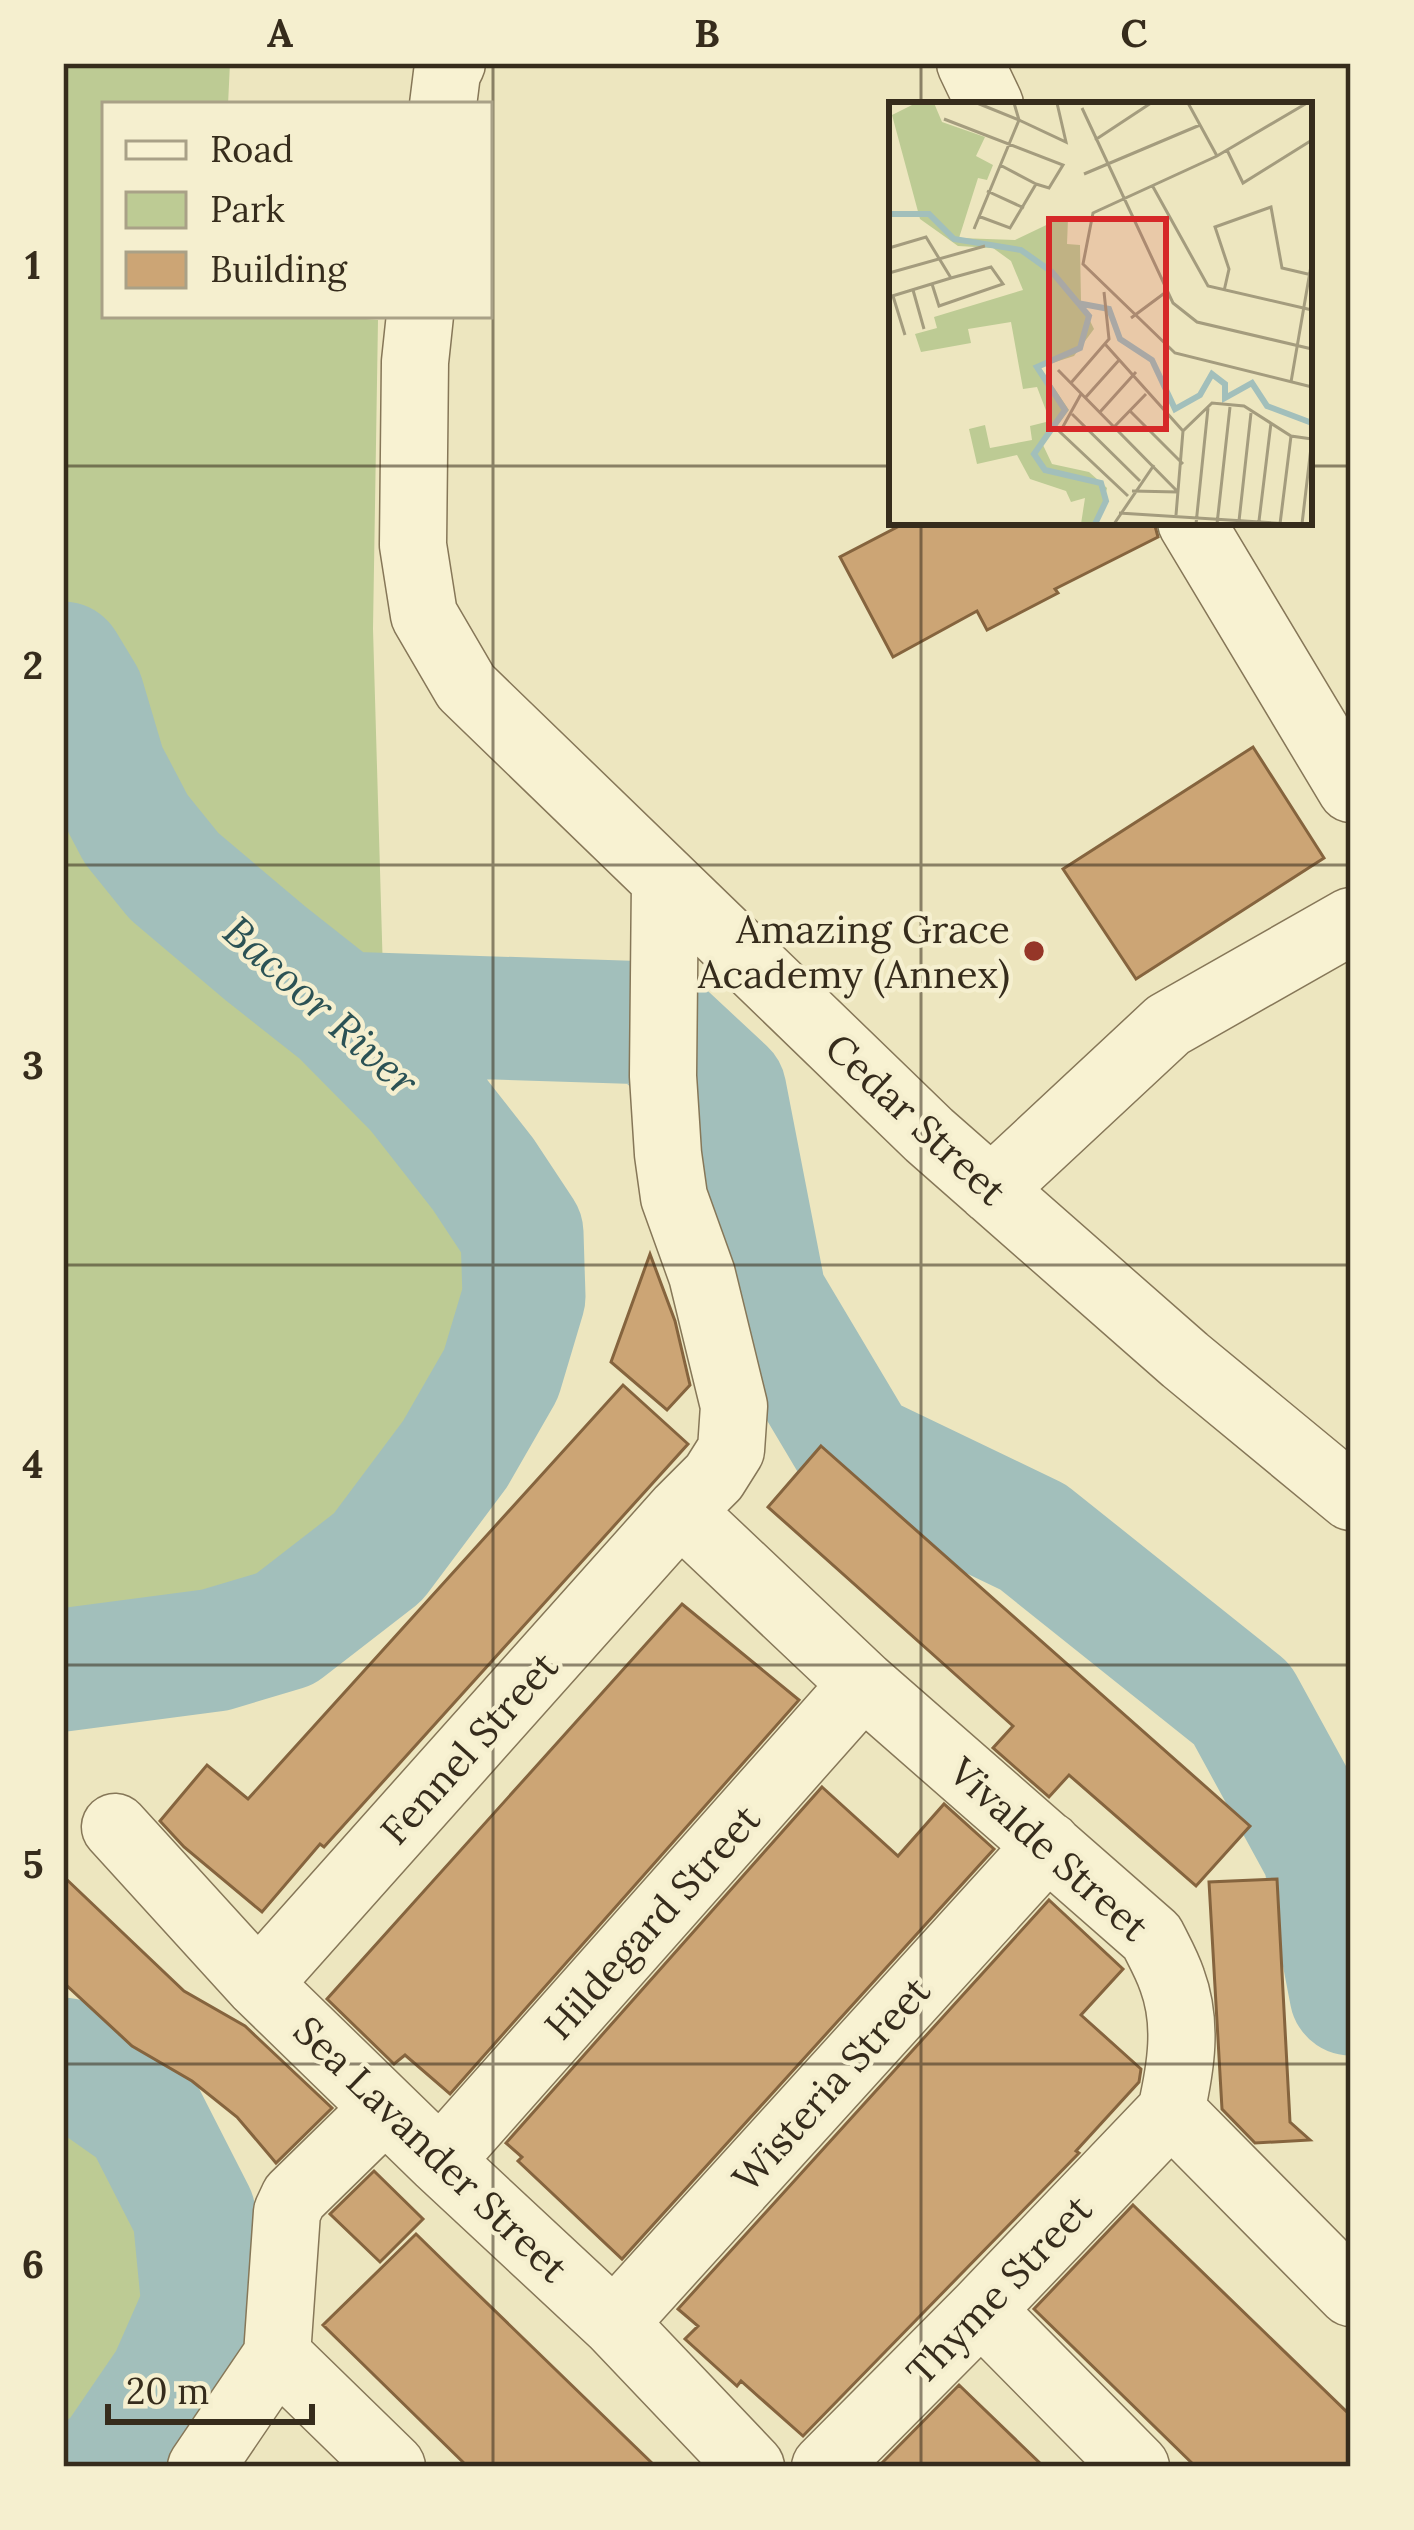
<svg xmlns="http://www.w3.org/2000/svg" width="1414" height="2530" viewBox="0 0 1414 2530" font-family="Lora,serif">
<style>
.green{fill:#bdcb94}
.lines{fill:none;stroke-linecap:round;stroke-linejoin:round}
.river{stroke:#a2bfbb;stroke-width:123}
.building{fill:#cca575;stroke:#85643e;stroke-width:3}
.minor-casing{stroke:#867758;stroke-width:69}
.minor{stroke:#f8f2d2;stroke-width:66}
.grid{fill:none;stroke:#362c1c;stroke-width:3;stroke-opacity:0.55}
.poi-dot{fill:#953628;stroke:#f5efcf;stroke-width:4.5}
.labels{text-anchor:middle;dominant-baseline:central;stroke-width:9;stroke-linejoin:round;paint-order:stroke}
.poi-label{font-size:39px;fill:#362c1c;stroke:#f5efcf;text-anchor:end}
.street-label{font-size:39px;fill:#362c1c;stroke:#f5efcf}
.water-label{font-size:42px;font-style:italic;fill:#2b5255;stroke:#f5efcf}
.inset-river{fill:none;stroke:#a2bfbb;stroke-width:6}
.inset-road{fill:none;stroke:#a49c7e;stroke-width:3}
.view{fill:#d62828;fill-opacity:0.15;stroke:#d62828;stroke-width:6}
.inset-edge{fill:none;stroke:#362c1c;stroke-width:6}
.neatline{fill:none;stroke:#362c1c;stroke-width:4.5}
.grid-label{font-size:39px;text-anchor:middle;font-weight:bold;fill:#362c1c}
</style>
<rect width="100%" height="100%" fill="#ede6bf"/>
<!-- green -->
<path class="green" d="M 63,63 L 230,63 L 228,105 L 105,105 L 105,315 L 318,315 L 378,320 L 373,629 L 384,1008 L 442,1082 L 495,1162 L 535,1243 L 547,1329 L 525,1400 L 390,1586 L 311,1657 L 228,1682 L 63,1700 Z
M 63,2020 L 168,2112 L 217,2174 L 239,2299 L 199,2413 L 159,2467 L 63,2467 Z"/>
<g class="lines">
<!-- river -->
<path class="river" d="M 63,663 L 83,696 L 105,770 L 136,829 L 174,876 L 265,953 L 341,1013 L 417,1090 L 483,1174 L 522,1233 L 524,1297 L 501,1374 L 455,1454 L 378,1557 L 285,1629 L 215,1650 L 63,1670
M 341,1013 L 652,1023 L 725,1091 L 765,1297 L 858,1453 L 1033,1537 L 1242,1704 L 1324,1854 L 1351,1994
M 63,2059 L 144,2116 L 194,2214 L 203,2306 L 170,2381 L 116,2460 L 107,2467"/>
</g>
<!-- building -->
<path class="building" d="M 907,522 L 1154,522 L 1158,537 L 1055,589 L 1058,593 L 987,630 L 977,611 L 893,657 L 840,557 Z
M 1253,747 L 1324,858 L 1136,979 L 1063,869 Z
M 650,1254 L 675,1321 L 690,1385 L 667,1410 L 611,1362 Z
M 623,1385 L 688,1444 L 324,1847 L 320,1844 L 262,1912 L 184,1847 L 160,1821 L 207,1765 L 248,1799 Z
M 821,1446 L 1250,1826 L 1196,1886 L 1069,1775 L 1049,1797 L 993,1748 L 1013,1726 L 768,1507 Z
M 682,1604 L 799,1700 L 450,2094 L 405,2055 L 394,2064 L 327,1999 Z
M 822,1787 L 898,1856 L 944,1804 L 994,1849 L 622,2259 L 518,2161 L 522,2157 L 506,2143 Z
M 63,1876 L 184,1991 L 245,2026 L 332,2108 L 276,2163 L 237,2117 L 192,2081 L 132,2046 L 63,1982 Z
M 1277,1879 L 1290,2122 L 1310,2140 L 1255,2143 L 1222,2109 L 1209,1882 Z
M 1049,1900 L 1123,1969 L 1081,2015 L 1141,2069 L 1139,2082 L 1076,2151 L 1079,2153 L 803,2436 L 741,2381 L 737,2386 L 685,2339 L 698,2326 L 678,2309 Z
M 374,2171 L 423,2219 L 380,2262 L 330,2214 Z
M 1133,2205 L 1351,2416 L 1351,2467 L 1196,2467 L 1034,2309 Z
M 416,2234 L 459,2276 L 656,2467 L 468,2467 L 323,2325 Z
M 959,2385 L 1044,2467 L 878,2467 Z"/>
<g class="lines">
<!-- minor casing -->
<g class="minor-casing">
<path id="minor" d="M 970,63 L 990,105
M 443,105 L 447,73 L 452,63
M 420,315 L 415,362 L 413,545 L 424,615 L 466,687 L 929,1135 L 1185,1360 L 1351,1497
M 1191,522 L 1351,789
M 991,1190 L 1168,1025 L 1351,921
M 680,1511 L 863,1684 L 1152,1937 C 1159,1951 1167,1965 1172,1980 C 1188,2023 1181,2067 1171,2111
M 115,1827 L 258,1984 L 440,2161 L 614,2323 L 751,2467
M 258,1984 L 680,1511 L 714,1477 L 731,1450 L 734,1406 L 702,1275 L 674,1197 L 668,1154 L 663,1076 L 665,881
M 1171,2111 L 1351,2293
M 440,2161 L 863,1684
M 981,2310 L 1136,2467
M 614,2323 L 1048,1845
M 277,2355 L 392,2467
M 201,2467 L 277,2355 L 287,2212 L 294,2197 L 385,2108
M 825,2467 L 981,2310 L 1171,2111"/>
</g>
<!-- minor -->
<use href="#minor" class="minor"/>
</g>
<!-- grid -->
<path class="grid" d="M 493,63 L 493,2467M 921,63 L 921,105M 63,466 L 892,466M 1309,466 L 1351,466M 921,522 L 921,2467M 63,865 L 1351,865M 63,1265 L 1351,1265M 63,1665 L 1351,1665M 63,2064 L 1351,2064"/>
<!-- markers -->
<circle class="poi-dot" cx="1034" cy="951" r="12"/>
<g class="labels">
<!-- poi labels -->
<g class="poi-label">
<text x="1010" y="929">Amazing Grace<tspan x="1010" dy="45">Academy (Annex)</tspan></text>
</g>
<!-- street labels -->
<g class="street-label">
<text transform="translate(916 1119) rotate(43)">Cedar Street</text>
<text transform="translate(469 1748) rotate(-48)">Fennel Street</text>
<text transform="translate(1049 1849) rotate(42)">Vivalde Street</text>
<text transform="translate(652 1922) rotate(-48)">Hildegard Street</text>
<text transform="translate(831 2084) rotate(-48)">Wisteria Street</text>
<text transform="translate(431 2149) rotate(44)">Sea Lavander Street</text>
<text transform="translate(999 2290) rotate(-46)">Thyme Street</text>
</g>
<!-- water labels -->
<g class="water-label">
<text transform="translate(321 1006) rotate(42)">Bacoor River</text>
</g>
</g>
<!-- overview -->
<g transform="translate(889 102)">
<rect width="423" height="423" fill="#ede6bf"/>
<path d="M 27,1 L 45,1 L 53,20 L 96,35 L 87,54 L 104,63 L 98,78 L 89,76 L 70,136 L 126,138 L 172,116 L 179,117 L 178,142 L 191,143 L 192,200 L 205,227 L 185,254 L 151,265 L 180,308 L 154,343 L 163,362 L 200,370 L 218,386 L 209,422 L 192,422 L 196,396 L 182,400 L 177,389 L 141,377 L 128,353 L 88,362 L 80,327 L 96,323 L 101,346 L 143,338 L 141,324 L 161,319 L 148,285 L 134,287 L 122,220 L 79,227 L 82,241 L 32,250 L 26,232 L 48,226 L 45,215 L 134,188 L 122,159 L 104,146 L 69,144 L 31,117 L 3,13 Z" fill="#bdcb94"/>
<path class="inset-river" d="M 0,112 L 40,112 L 65,137 L 132,148 L 163,170 L 200,214 L 191,246 L 148,265 L 176,308 L 145,352 L 156,368 L 212,381 L 217,399 L 206,422M 188,201 L 220,207 L 231,237 L 263,258 L 286,307 L 311,293 L 323,272 L 336,282 L 336,296 L 363,281 L 378,304 L 423,321"/>
<path class="inset-road" d="M 125,1 L 130,18 L 177,40 L 168,1M 299,1 L 328,54M 418,1 L 328,54 L 204,111 L 194,162 L 286,251 L 423,285M 193,6 L 284,201 L 308,220 L 423,247M 55,17 L 174,63 L 160,86 L 147,82M 206,38 L 262,1M 338,48 L 354,81 L 423,38M 195,72 L 311,23M 263,83 L 319,184 L 423,208M 98,89 L 135,106M 89,114 L 121,126 L 147,82 L 111,63M 85,127 L 130,18 L 88,1M 0,146 L 37,135 L 62,176M 0,171 L 96,144M 24,188 L 35,227M 335,189 L 340,167 L 326,125 L 382,105 L 393,166 L 423,173M 4,194 L 16,233M 0,195 L 62,176 L 102,165 L 114,182 L 50,204 L 43,182M 242,216 L 277,190M 216,242 L 294,329M 169,268 L 289,390M 402,280 L 423,158M 181,282 L 220,237 L 215,190M 192,292 L 171,330 L 239,394M 196,296 L 231,257M 241,309 L 294,362M 211,310 L 247,270M 183,312 L 251,379M 225,325 L 257,292M 243,389 L 289,390M 230,411 L 401,422M 287,413 L 294,329 L 323,301 L 355,304 L 402,334 L 423,337M 350,419 L 362,311M 370,419 L 382,321M 225,422 L 265,363M 307,422 L 319,306M 328,422 L 341,305M 391,422 L 402,334M 413,422 L 423,337"/>
<path class="view" d="M 160,117 L 277,117 L 277,327 L 160,327 Z"/>
<rect width="423" height="423" class="inset-edge"/>
</g>
<!-- border -->
<rect width="1414" height="2530" fill="none" stroke="#f5efcf" stroke-width="132"/>
<!-- legend -->
<rect x="102" y="102" width="390" height="216" fill="#f5efcf" stroke="#a9a187" stroke-width="3"/>
<rect x="126" y="141" width="60" height="18" fill="#f8f2d2" stroke="#a9a187" stroke-width="3"/>
<text x="210" y="162" font-size="36" fill="#362c1c">Road</text>
<rect x="126" y="192" width="60" height="36" fill="#bdcb94" stroke="#a9a187" stroke-width="3"/>
<text x="210" y="222" font-size="36" fill="#362c1c">Park</text>
<rect x="126" y="252" width="60" height="36" fill="#cca575" stroke="#a9a187" stroke-width="3"/>
<text x="210" y="282" font-size="36" fill="#362c1c">Building</text>
<!-- scale -->
<path d="M108 2404v18h204v-18" fill="none" stroke="#362c1c" stroke-width="6"/>
<text x="126" y="2404" font-size="36" fill="#362c1c" stroke="#f5efcf" stroke-width="9" paint-order="stroke">20 m</text>
<rect x="66" y="66" width="1282" height="2398" class="neatline"/>
<g class="grid-label">
<text x="280" y="47">A</text>
<text x="707" y="47">B</text>
<text x="1134" y="47">C</text>
<text x="33" y="279">1</text>
<text x="33" y="679">2</text>
<text x="33" y="1079">3</text>
<text x="33" y="1478">4</text>
<text x="33" y="1878">5</text>
<text x="33" y="2278">6</text>
</g>
</svg>
